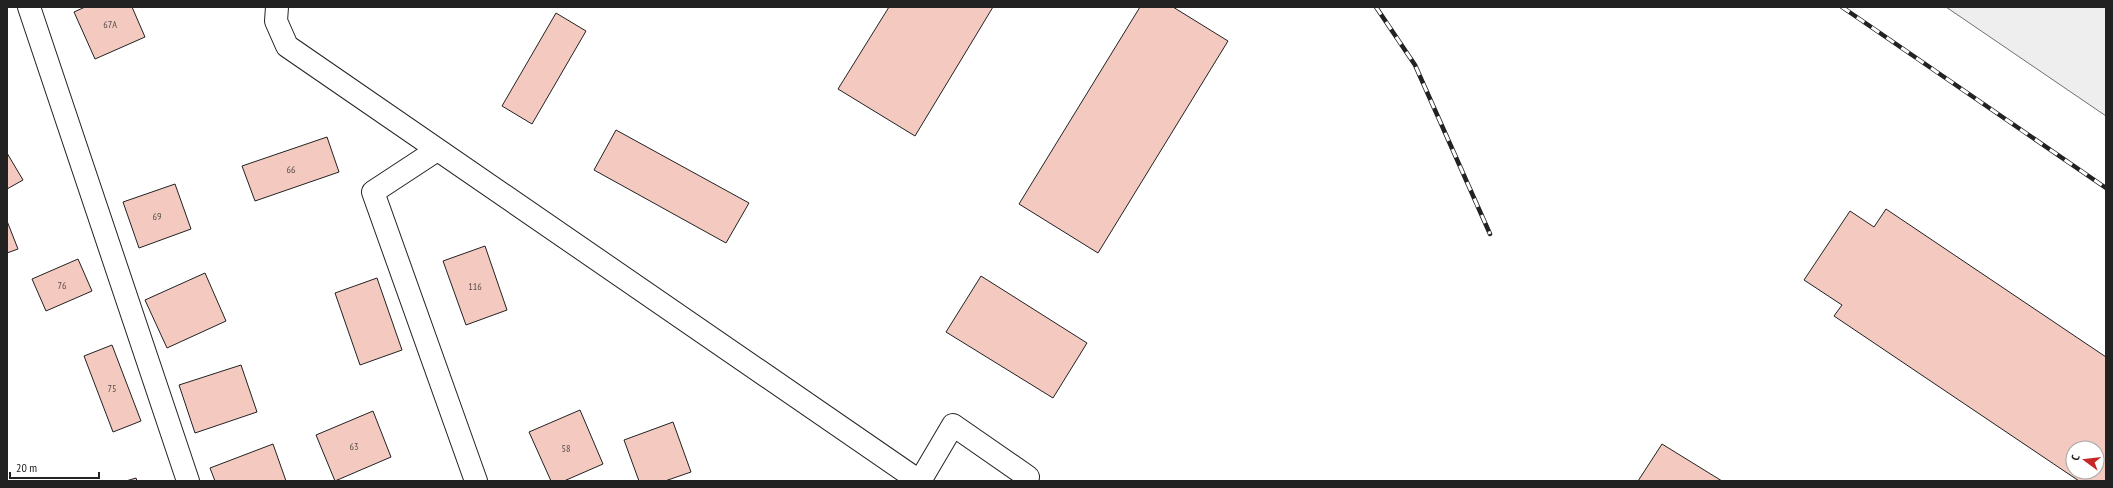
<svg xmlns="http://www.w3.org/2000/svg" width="2113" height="488" viewBox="0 0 2113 488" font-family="'PT Sans Narrow',sans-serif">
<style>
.green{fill:#eee;stroke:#6f6f6f}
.building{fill:#f3c9c0;stroke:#222;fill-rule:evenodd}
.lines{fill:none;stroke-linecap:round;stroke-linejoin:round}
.minor-casing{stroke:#222;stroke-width:24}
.minor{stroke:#fff;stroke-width:22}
.rail-casing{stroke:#222;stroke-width:4.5}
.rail{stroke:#fff;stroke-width:3;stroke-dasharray:9;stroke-linecap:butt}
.labels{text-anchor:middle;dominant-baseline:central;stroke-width:3;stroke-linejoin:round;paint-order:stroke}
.number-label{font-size:10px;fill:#564c4a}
</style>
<rect width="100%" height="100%" fill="#fff"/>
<!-- green -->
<path class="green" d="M 1946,7 L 2106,7 L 2106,116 Z"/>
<!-- building -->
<path class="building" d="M 85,7 L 132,7 L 145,37 L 95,59 L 74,12 Z
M 889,7 L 993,7 L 915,136 L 838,89 Z
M 1140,7 L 1173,7 L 1228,41 L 1098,253 L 1019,204 Z
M 556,13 L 586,31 L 532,124 L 502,106 Z
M 616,130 L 749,203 L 726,243 L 594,170 Z
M 327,137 L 339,172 L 255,201 L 242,166 Z
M 7,153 L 23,180 L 7,189 Z
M 175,184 L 191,229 L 139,248 L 123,202 Z
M 1886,209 L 2106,357 L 2106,481 L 2079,481 L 1834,316 L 1842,305 L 1804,280 L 1850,211 L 1874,227 ZM 2073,448 L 2097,448 L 2097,472 L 2073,472 Z
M 7,221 L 18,249 L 7,253 Z
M 485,246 L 507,310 L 466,325 L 443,261 Z
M 78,259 L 92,291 L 46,311 L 32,279 Z
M 205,273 L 226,321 L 167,348 L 145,300 Z
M 981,276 L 1087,343 L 1053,398 L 946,332 Z
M 377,278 L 402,350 L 360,365 L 335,293 Z
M 112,345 L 141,421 L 113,432 L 84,356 Z
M 241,365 L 257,412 L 195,433 L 179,385 Z
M 580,410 L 603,464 L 564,481 L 551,481 L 529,432 Z
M 373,411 L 391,457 L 335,481 L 316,435 Z
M 673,422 L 691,472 L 665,481 L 639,481 L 624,440 Z
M 273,444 L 286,481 L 215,481 L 210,468 Z
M 1662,444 L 1722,481 L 1638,481 Z
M 136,478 L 137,481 L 126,481 Z"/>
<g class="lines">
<!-- minor casing -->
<g class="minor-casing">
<path id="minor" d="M 29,7 L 188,481
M 277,7 L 276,21 L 287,46 L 919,481
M 437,150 L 373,192 L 476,481
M 920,481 L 953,425 L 1028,477 L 1026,481"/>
</g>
<!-- minor -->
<use href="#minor" class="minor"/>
<!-- rail casing -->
<g class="rail-casing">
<path id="rail" d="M 1376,7 L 1415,65 L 1490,234
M 1842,7 L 2106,188"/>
</g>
<!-- rail -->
<use href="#rail" class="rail"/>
</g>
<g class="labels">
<!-- number labels -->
<g class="number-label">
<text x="110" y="24">67А</text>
<text x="291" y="169">66</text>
<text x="157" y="216">69</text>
<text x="62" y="285">76</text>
<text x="475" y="286">116</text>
<text x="112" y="388">75</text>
<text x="354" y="446">63</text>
<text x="566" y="448">58</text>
</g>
</g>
<!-- border -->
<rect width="2113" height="488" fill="none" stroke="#222222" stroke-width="16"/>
<!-- north arrow -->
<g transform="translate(2085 460) rotate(285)"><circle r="19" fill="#ffffff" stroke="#a7a7a7"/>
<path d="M0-3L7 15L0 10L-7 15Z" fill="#c62828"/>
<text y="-6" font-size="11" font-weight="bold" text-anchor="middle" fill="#222222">С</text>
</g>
<!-- scale -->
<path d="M10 472v6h89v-6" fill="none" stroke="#222222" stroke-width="2"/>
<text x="16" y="472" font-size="12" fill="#222222" stroke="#ffffff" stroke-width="3" paint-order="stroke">20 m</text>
</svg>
